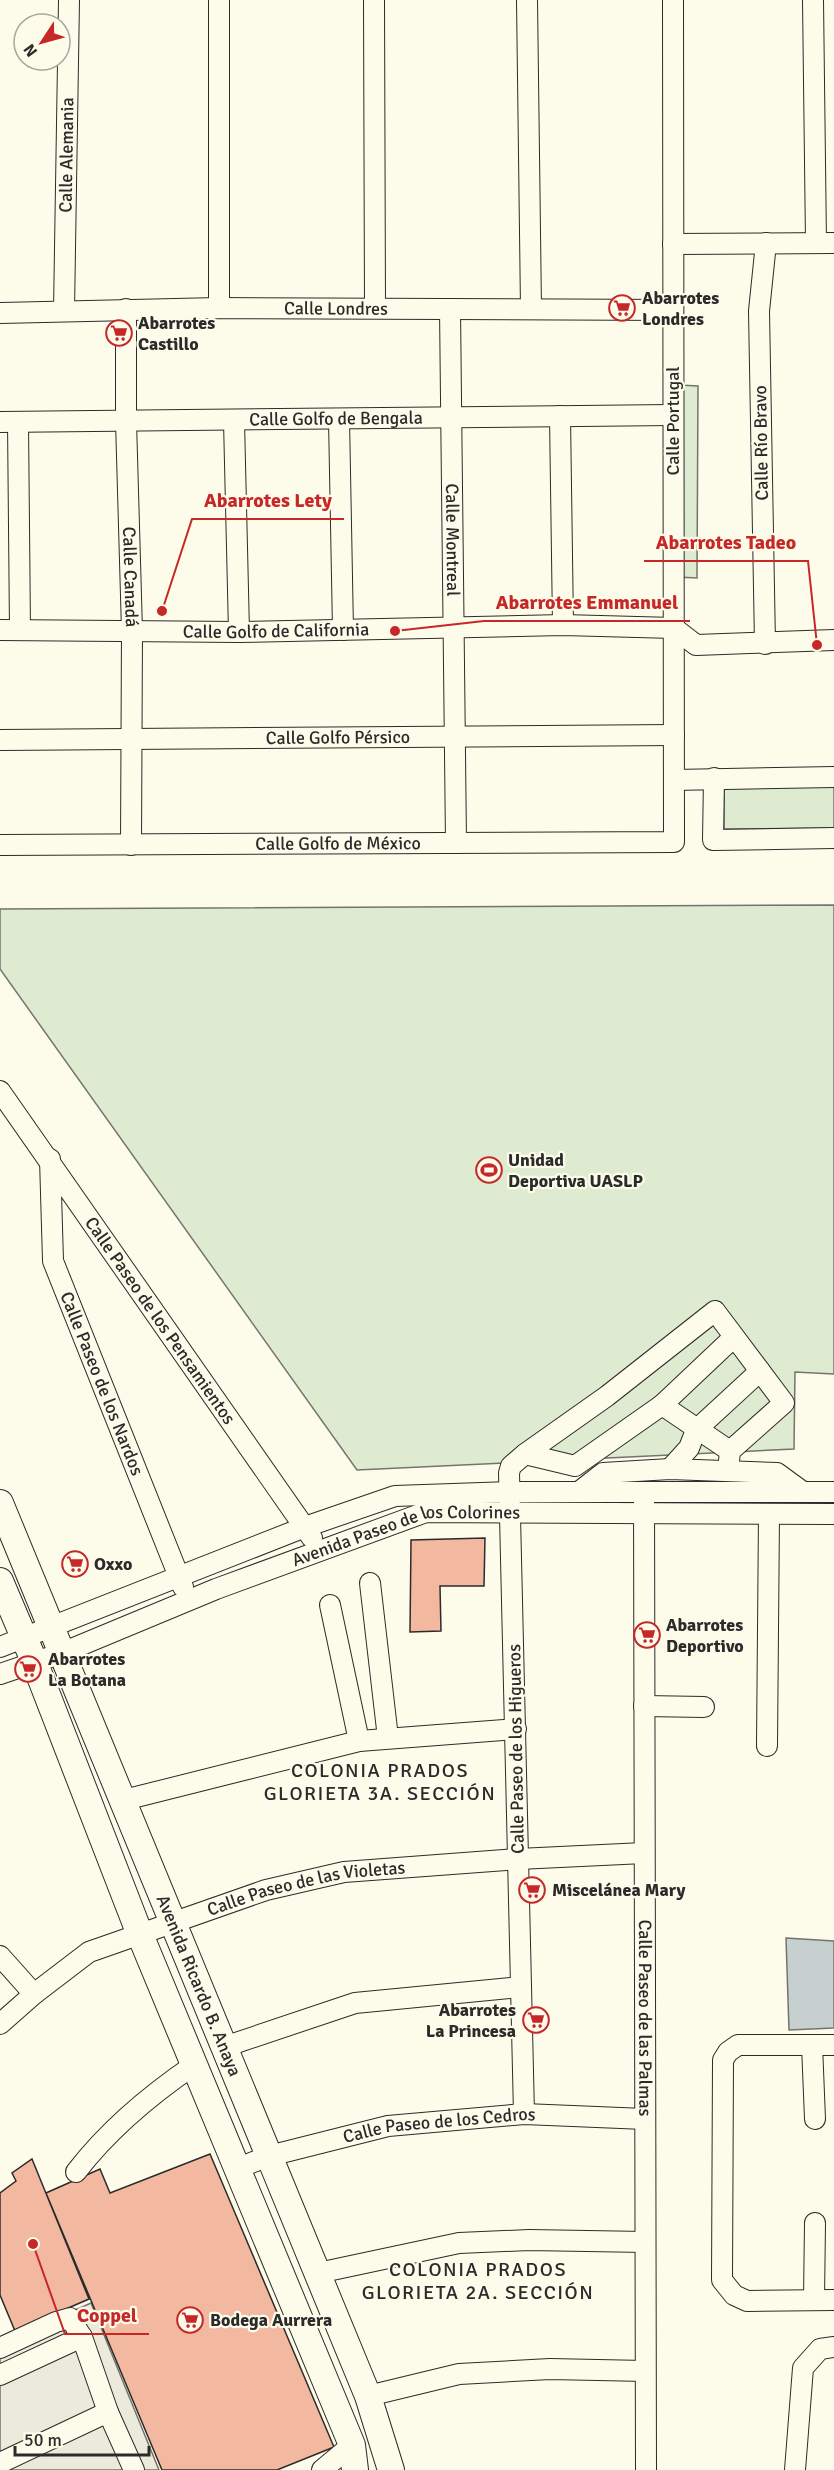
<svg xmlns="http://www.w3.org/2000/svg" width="834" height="2470" viewBox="0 0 834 2470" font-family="Signika,sans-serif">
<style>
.green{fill:#deebd1;stroke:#74746e;stroke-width:1.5}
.parking{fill:#eceadb;stroke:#74746e;stroke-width:1.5}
.water{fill:#c7d0d0;stroke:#74746e;stroke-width:1.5}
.building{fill:#f2b8a0;stroke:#2b2b2b;stroke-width:1.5}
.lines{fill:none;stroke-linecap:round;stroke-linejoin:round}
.minor-casing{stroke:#2b2b2b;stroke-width:22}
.major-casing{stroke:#2b2b2b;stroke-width:28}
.minor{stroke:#fdfbea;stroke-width:20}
.major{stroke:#fdfbea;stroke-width:26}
.labels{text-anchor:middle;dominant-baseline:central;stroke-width:4.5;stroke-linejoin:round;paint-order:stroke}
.street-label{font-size:18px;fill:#2b2b2b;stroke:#fdfbea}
.poi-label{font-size:18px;font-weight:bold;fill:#2b2b2b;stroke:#fdfbea;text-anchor:start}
.neighbourhood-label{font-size:20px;letter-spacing:1.5px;fill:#2b2b2b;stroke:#fdfbea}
.leader{fill:none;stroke:#c62828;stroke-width:2}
.callout-dot{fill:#c62828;stroke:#fdfbea;stroke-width:2}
.callout-label{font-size:20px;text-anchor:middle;font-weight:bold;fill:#c62828;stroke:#fdfbea;stroke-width:4.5;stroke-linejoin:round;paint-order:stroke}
</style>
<rect width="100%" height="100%" fill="#fdfbea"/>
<!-- green -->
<path class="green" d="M 678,385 L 698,386 L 697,578 L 677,577 Z
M 834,784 L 834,828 L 724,829 L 724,785 Z
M 834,905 L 834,1374 L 795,1372 L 794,1449 L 357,1470 L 0,969 L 0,909 Z"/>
<!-- parking -->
<path class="parking" d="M 91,2303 L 159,2470 L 0,2470 L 0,2343 Z"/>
<!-- water -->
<path class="water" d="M 786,1938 L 834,1941 L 834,2028 L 789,2030 Z"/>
<!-- building -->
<path class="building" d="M 485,1538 L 484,1586 L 440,1586 L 441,1631 L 410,1632 L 411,1540 Z
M 210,2154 L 334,2447 L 277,2470 L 162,2470 L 46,2193 L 100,2169 L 110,2193 Z
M 32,2159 L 89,2299 L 15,2331 L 0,2295 L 0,2193 L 16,2181 L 12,2173 Z"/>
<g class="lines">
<!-- minor casing -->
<g class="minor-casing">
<g id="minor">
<path d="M 374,0 L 375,308"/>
<path d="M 527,0 L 531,309"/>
<path d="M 813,0 L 816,243"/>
<path d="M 673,244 L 834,243"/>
<path d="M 219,308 L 219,0"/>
<path id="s1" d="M 126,309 L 126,421 L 132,631 L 131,845"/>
<path id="s2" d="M 450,309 L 456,843"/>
<path id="s3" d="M 64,311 L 69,0"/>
<path id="s4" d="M 0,313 L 219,308 L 673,310"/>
<path d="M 560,416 L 563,625"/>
<path d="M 339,419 L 343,630"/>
<path d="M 234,421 L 239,632"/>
<path id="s5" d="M 0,422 L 673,415"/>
<path d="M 18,422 L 20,630"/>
<path id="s6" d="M 0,630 L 239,632 L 563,625 L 674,628 L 696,645 L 834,640"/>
<path d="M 765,644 L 759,311 L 766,243"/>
<path id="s7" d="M 0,740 L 674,735"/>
<path d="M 714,778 L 713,840 L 834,838"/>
<path d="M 674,780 L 834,777"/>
<path id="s8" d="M 0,845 L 674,842 L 673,0"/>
<path id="s9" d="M 0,1091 L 312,1538"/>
<path id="s10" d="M 50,1159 L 53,1261 L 183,1587"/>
<path d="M 662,1405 L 734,1337"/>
<path d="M 670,1469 L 689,1448 L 696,1430 L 760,1371"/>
<path d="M 728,1471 L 730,1451 L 662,1405 L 575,1466 L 525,1454 L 607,1396 L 715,1311 L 784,1403 L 730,1451"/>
<path d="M 580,1491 L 603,1473 L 670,1469 L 777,1473 L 803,1492"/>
<path id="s11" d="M 644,1493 L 646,2470"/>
<path d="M 370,1583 L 388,1738"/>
<path d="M 330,1605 L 359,1741"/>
<path d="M 0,1647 L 305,1527 L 395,1496 L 511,1492 L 834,1492"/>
<path id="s12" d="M 0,1674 L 62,1653 L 216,1589 L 426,1512 L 834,1514"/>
<path d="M 644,1706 L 704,1707"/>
<path d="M 767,1746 L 769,1514"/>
<path d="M 124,1800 L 359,1741 L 516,1729"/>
<path d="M 0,1956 L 34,1994"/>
<path id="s13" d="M 0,2024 L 34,1994 L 89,1952 L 266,1890 L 344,1872 L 518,1859 L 644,1853"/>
<path d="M 812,2045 L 815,2119"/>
<path d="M 834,2045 L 738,2045 L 728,2052 L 723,2060 L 722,2280 L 734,2295 L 747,2301 L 834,2300"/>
<path d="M 224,2047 L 355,2003 L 521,1987"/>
<path d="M 524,2114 L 509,1473 L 511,1466 L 525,1454"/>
<path id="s14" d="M 238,2168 L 269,2156 L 388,2126 L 524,2114 L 645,2119"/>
<path d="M 76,2172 C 109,2129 150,2095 194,2065"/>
<path d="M 318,2273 L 459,2243 L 529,2240 L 645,2242"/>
<path d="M 814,2300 L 815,2223"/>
<path d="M 0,2348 L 56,2322 L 70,2318 L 82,2337 L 108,2412 L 134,2470"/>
<path d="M 0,2375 L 82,2337"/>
<path d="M 368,2396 L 459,2374 L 550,2369 L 645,2371"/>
<path d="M 0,2463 L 108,2412"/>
<path d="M 322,2470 L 352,2445"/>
<path d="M 795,2470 L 803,2368 L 820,2349 L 834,2347"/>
</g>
</g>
<!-- major casing -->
<g class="major-casing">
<g id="major">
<path id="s15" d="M 0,1503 L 368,2396 L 391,2470"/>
<path d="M 0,1581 L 34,1661 L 139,1932 L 352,2445 L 355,2470"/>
</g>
</g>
<!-- minor -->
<use href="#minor" class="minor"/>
<!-- major -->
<use href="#major" class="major"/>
</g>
<!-- icons -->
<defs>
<g id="supermarket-ring" transform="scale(1.35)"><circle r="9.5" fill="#fdfbea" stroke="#c62828" stroke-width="1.5"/><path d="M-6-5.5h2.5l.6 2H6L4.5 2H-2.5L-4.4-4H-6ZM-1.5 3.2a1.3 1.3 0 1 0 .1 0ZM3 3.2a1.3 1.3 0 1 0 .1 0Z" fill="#c62828"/></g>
<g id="stadium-ring" transform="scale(1.35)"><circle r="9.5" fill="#fdfbea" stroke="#c62828" stroke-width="1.5"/><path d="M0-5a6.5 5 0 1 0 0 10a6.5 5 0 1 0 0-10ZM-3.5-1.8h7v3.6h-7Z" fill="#c62828"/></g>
</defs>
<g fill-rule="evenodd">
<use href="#supermarket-ring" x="622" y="308"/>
<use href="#supermarket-ring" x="119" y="333"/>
<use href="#stadium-ring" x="489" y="1170"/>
<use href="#supermarket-ring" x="75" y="1564"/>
<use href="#supermarket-ring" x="647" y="1635"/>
<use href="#supermarket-ring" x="28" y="1669"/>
<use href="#supermarket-ring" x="532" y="1890"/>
<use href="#supermarket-ring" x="536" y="2020"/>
<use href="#supermarket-ring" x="190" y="2320"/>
</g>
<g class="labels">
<!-- street labels -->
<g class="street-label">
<text stroke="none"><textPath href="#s3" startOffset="156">Calle Alemania</textPath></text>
<text stroke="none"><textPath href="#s4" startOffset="336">Calle Londres</textPath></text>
<text stroke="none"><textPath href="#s5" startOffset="336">Calle Golfo de Bengala</textPath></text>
<text transform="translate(673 421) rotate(-90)">Calle Portugal</text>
<text transform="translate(761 443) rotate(-91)">Calle Río Bravo</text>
<text stroke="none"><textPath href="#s2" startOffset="231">Calle Montreal</textPath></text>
<text stroke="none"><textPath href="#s1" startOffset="268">Calle Canadá</textPath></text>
<text stroke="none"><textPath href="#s6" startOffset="276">Calle Golfo de California</textPath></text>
<text stroke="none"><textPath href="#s7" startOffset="338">Calle Golfo Pérsico</textPath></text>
<text stroke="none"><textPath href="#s8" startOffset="338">Calle Golfo de México</textPath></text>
<text stroke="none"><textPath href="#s9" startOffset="280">Calle Paseo de los Pensamientos</textPath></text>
<text stroke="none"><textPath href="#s10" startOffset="234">Calle Paseo de los Nardos</textPath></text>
<text stroke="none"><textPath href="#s12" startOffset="432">Avenida Paseo de los Colorines</textPath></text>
<text transform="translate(516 1749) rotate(-91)">Calle Paseo de los Higueros</text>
<text stroke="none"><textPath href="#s13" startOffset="342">Calle Paseo de las Violetas</textPath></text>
<text stroke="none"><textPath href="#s15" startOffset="522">Avenida Ricardo B. Anaya</textPath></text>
<text stroke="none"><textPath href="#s11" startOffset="525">Calle Paseo de las Palmas</textPath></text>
<text stroke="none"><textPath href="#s14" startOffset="207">Calle Paseo de los Cedros</textPath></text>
</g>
<!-- poi labels -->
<g class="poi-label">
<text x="642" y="298">Abarrotes<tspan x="642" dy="21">Londres</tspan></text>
<text x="138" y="323">Abarrotes<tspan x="138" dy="21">Castillo</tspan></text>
<text x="508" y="1160">Unidad<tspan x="508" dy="21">Deportiva UASLP</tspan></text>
<text x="94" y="1564">Oxxo</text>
<text x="666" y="1625">Abarrotes<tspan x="666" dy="21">Deportivo</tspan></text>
<text x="48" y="1659">Abarrotes<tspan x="48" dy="21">La Botana</tspan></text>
<text x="552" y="1890">Miscelánea Mary</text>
<text x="516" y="2010" text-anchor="end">Abarrotes<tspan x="516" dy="21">La Princesa</tspan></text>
<text x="210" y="2320">Bodega Aurrera</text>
</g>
<!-- neighbourhood labels -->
<g class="neighbourhood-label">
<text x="380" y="1770">COLONIA PRADOS<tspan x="380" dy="23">GLORIETA 3A. SECCIÓN</tspan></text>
<text x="478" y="2269">COLONIA PRADOS<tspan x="478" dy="23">GLORIETA 2A. SECCIÓN</tspan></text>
</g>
</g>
<!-- callouts -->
<path class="leader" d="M162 611L192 519H344M817 645L808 561H644M395 631L484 621H690M33 2244L65 2334H149"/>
<g class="callout-dot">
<circle cx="162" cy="611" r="6"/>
<circle cx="817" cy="645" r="6"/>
<circle cx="395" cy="631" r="6"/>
<circle cx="33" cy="2244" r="6"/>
</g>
<g class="callout-label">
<text x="268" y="507">Abarrotes Lety</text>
<text x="726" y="549">Abarrotes Tadeo</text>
<text x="587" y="609">Abarrotes Emmanuel</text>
<text x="107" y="2322">Coppel</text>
</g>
<!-- north arrow -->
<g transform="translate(42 42) rotate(234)"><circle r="28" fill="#fdfbea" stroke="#a9a89e" stroke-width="1.5"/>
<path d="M0-4.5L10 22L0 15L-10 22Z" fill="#c62828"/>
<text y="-9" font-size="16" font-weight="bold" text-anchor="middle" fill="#2b2b2b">N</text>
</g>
<!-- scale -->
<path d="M15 2446v9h134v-9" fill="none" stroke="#2b2b2b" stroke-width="3"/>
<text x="24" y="2446" font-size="18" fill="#2b2b2b" stroke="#fdfbea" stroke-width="4.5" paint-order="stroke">50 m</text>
</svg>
